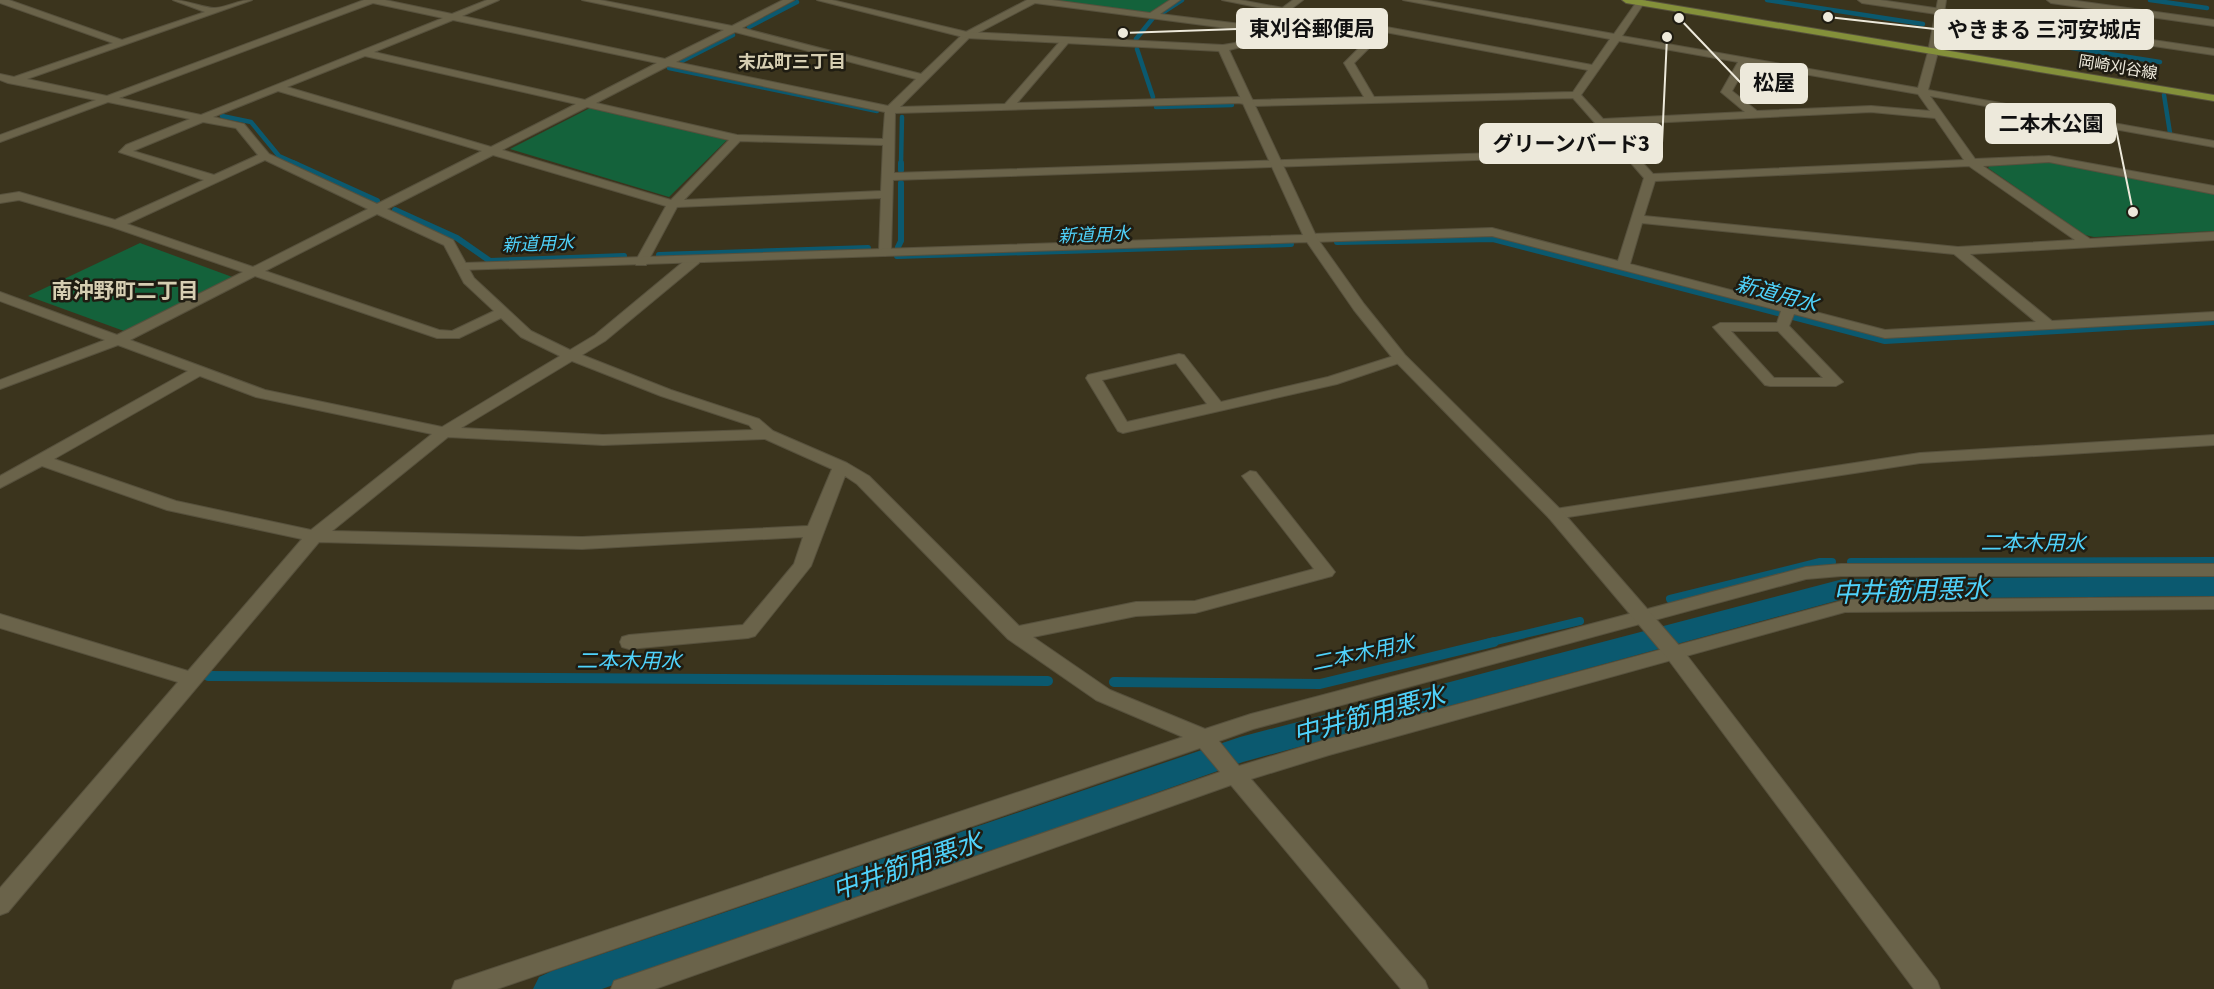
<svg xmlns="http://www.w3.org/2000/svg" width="2214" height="989" viewBox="0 0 2214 989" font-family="'Fira Sans','Noto Sans JP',sans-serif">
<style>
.green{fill:#14623b}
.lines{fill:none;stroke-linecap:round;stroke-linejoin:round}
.stream-far3{stroke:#0b596f;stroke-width:4.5}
.stream-far2{stroke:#0b596f;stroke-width:6}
.stream-far1{stroke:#0b596f;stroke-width:8}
.stream{stroke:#0b596f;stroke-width:10}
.canal{fill:#0b596f;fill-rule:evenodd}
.minor-casing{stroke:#57513d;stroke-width:2}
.tertiary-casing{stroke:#57513d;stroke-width:2}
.primary-casing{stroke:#57513d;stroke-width:2}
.minor{fill:#6a634a;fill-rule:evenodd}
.tertiary{fill:#6a634a;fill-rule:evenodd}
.primary{fill:#84903a;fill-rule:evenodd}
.labels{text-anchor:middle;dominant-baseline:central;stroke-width:5;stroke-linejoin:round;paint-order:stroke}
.far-street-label{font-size:16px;fill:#ede9db;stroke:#1f1c12}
.far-neighbourhood-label{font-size:18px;font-weight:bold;fill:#d6ceb2;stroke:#1f1c12}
.far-water-label{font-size:18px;font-style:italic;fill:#4fd2fb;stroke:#1f1c12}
.neighbourhood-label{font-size:21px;font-weight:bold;fill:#d6ceb2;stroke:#1f1c12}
.water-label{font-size:21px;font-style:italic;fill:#4fd2fb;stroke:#1f1c12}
.near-water-label{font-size:26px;font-style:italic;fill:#4fd2fb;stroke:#1f1c12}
.leader{fill:none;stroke:#ede9db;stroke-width:2}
.callout-dot{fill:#ede9db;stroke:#1f1c12;stroke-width:2}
.callout{fill:#ede9db;stroke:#ede9db;stroke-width:2}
.callout-label{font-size:21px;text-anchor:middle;font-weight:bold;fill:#111}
</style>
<rect width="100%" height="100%" fill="#3b341d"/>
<!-- green -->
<path class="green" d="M 1046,0 L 1169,0 L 1149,13 Z
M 590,108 L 727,140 L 669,197 L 510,149 Z
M 2051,162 L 2214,193 L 2214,231 L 2094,237 L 2085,235 L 1988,168 L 1990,165 Z
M 140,243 L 235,278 L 124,331 L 28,296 Z"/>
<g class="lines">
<!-- stream-far3 -->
<path class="stream-far3" d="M 1767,0 L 1923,24
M 2150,0 L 2207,8
M 1162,13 L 1182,0
M 749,27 L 797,2
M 1951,29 L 2160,62
M 1136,39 L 1153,18
M 1137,49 L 1153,97
M 682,61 L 733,35
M 669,68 L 877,111
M 2164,95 L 2170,133
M 1156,107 L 1232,105
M 222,116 L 251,122 L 279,156 L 297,164
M 901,164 L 902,117"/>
<!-- stream-far2 -->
<path class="stream-far2" d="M 293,163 L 377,201
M 901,170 L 901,163
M 395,210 L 457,238 L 490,261 L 624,256
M 1337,242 L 1493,239 L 1885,341 L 2214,322
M 898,247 L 901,241 L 901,183
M 659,255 L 868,248
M 897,256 L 1291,244"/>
<!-- stream-far1 -->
<path class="stream-far1" d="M 1851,562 L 2214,561
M 1670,599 L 1820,562 L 1832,562
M 1487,643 L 1580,621"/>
<!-- stream -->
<path class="stream" d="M 208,676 L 1048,681
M 1114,682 L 1320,684 L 1494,642"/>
<!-- canal -->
<path class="canal" d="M 2214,576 L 2214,596 L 1843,599 L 1243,762 L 602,989 L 533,989 L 539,977 L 552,971 L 1240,737 L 1843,579 Z"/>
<!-- minor casing -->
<g class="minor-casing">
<path id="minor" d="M 0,0 L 9,0 L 122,40 L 205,12 L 173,0 C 186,0 207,9 215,8 C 228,7 238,0 252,0 L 27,79 L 107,96 L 364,0 L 385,0 L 452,14 L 487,0 L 499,0 L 462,16 L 665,59 L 724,30 L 582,0 L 600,0 L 732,26 L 783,0 L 794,0 L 742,28 L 921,74 L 964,33 L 1027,0 L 1052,0 L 1150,13 L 1170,0 L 1180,0 L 1160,14 L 1257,26 L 1262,29 L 1257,32 L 1035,3 L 970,37 L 900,107 L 1005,104 L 1063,38 L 1069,38 L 1069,42 L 1017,103 L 1239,97 L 1254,100 L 1364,97 L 1344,63 L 1376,31 L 1222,0 L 1240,0 L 1592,65 L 1610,39 L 1403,0 L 1422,0 L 1614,34 L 1638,0 L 1646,0 L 1622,36 L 1918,88 L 1928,52 L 1936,50 L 1938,52 L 1928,90 L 2214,141 L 2214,147 L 1930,96 L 1975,159 L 2049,156 L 2214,186 L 2214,194 L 2049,162 L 1983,166 L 2090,239 L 2214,232 L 2214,240 L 1970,254 L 2052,321 L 2214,312 L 2214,320 L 1885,338 L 1794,314 L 1789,326 L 1843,382 L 1836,386 L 1770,386 L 1765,385 L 1713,327 L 1720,323 L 1777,323 L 1781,311 L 1492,236 L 1311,242 L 1305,238 L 1311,234 L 1492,228 L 1618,261 L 1644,178 L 1624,155 L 893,180 L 891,252 L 885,256 L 879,252 L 881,198 L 677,207 L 646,265 L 636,265 L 635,262 L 666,206 L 493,155 L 387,209 L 453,240 L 474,278 L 531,331 L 570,350 L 595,335 L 689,257 L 699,257 L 700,260 L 699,263 L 605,341 L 582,355 L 671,390 L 759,419 L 773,431 L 847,463 L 869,476 L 1019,626 L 1136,602 L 1195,601 L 1314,569 L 1242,476 L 1250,471 L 1256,472 L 1332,568 L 1335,572 L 1332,576 L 1195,613 L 1136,616 L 1033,637 L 1110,690 L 1205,729 L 1251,714 L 1806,567 L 1841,564 L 2214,564 L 2214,576 L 1841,576 L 1806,579 L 1253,729 L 1219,741 L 1239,766 L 1329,739 L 1845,600 L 2214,597 L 2214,609 L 1845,612 L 1329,755 L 1251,779 L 1425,981 L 1428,989 L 1401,989 L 1231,785 L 655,989 L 611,989 L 614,981 L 623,978 L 1220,772 L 1200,748 L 497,989 L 452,989 L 455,981 L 464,978 L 1183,737 L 1096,700 L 1008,639 L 857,484 L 845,476 L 811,566 L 755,636 L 748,638 L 629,649 L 622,647 L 620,642 L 622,637 L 629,635 L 743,625 L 794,564 L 803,537 L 582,549 L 319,542 L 8,912 L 0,915 L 0,888 L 178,682 L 0,628 L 0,614 L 188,671 L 302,539 L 167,510 L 42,466 L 0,488 L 0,476 L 188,371 L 118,345 L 0,389 L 0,380 L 105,340 L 0,301 L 0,292 L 117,335 L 243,272 L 112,227 L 19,200 L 0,203 L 0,195 L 19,192 L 115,220 L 204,180 L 119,152 L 126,145 L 190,119 L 108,102 L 0,142 L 0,135 L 96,100 L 8,83 L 0,80 L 0,74 L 14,77 L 113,43 L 0,3 ZM 373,3 L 443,18 L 201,115 L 119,98 ZM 453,20 L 657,63 L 585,100 L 374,52 ZM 735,32 L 916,79 L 888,106 L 676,62 ZM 1385,32 L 1588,70 L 1573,92 L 1374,97 L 1354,63 ZM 1619,41 L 1738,62 L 1721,92 L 1745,112 L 1603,119 L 1581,95 ZM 365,56 L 576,104 L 491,147 L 287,87 ZM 1747,64 L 1918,94 L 1930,111 L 1871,106 L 1757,111 L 1732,91 ZM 668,66 L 885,112 L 883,139 L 737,135 L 596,103 ZM 278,91 L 482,151 L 377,204 L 269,154 L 244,124 L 213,117 ZM 1573,98 L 1618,149 L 894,173 L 895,113 L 1239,103 L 1254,106 ZM 587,107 L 729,140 L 671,200 L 502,150 ZM 1871,112 L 1935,118 L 1964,160 L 1653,174 L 1608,125 ZM 203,122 L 236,128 L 258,155 L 214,175 L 133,151 ZM 740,141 L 883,145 L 881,191 L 684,200 ZM 265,160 L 368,209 L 253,267 L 127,224 ZM 1969,166 L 2075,240 L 1958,247 L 1644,216 L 1655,181 ZM 377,214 L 444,245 L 464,283 L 494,311 L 452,331 L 439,330 L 265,271 ZM 1642,223 L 1954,254 L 2036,322 L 1885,330 L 1630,264 ZM 255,276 L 437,338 L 459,338 L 501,318 L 521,337 L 560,356 L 442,427 L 265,390 L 130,340 ZM 1731,331 L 1778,331 L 1823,378 L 1774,378 ZM 572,361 L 661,396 L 749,425 L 753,430 L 603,435 L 461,428 ZM 200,376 L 256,397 L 432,434 L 311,530 L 176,501 L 54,459 ZM 448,437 L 603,445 L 765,439 L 832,469 L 808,526 L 582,537 L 332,531 Z
M 1858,0 L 1880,0 L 2214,49 L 2214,55 L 1862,3 Z
M 2047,0 L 2070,0 L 2214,20 L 2214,26 L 2051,3 Z
M 1179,354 L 1184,355 L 1221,402 L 1328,377 L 1400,354 L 1407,358 L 1405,361 L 1337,384 L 1123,433 L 1118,431 L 1086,378 L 1088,375 ZM 1176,363 L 1207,404 L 1127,422 L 1102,380 Z
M 2214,435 L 2214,445 L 1920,463 L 1555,519 L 1549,518 L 1547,514 L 1549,510 L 1555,509 L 1920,453 Z"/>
</g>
<!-- tertiary casing -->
<g class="tertiary-casing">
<path id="tertiary" d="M 817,0 L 832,0 L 967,32 L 1223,45 L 1235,43 L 1293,0 L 1303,0 L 1241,47 L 1229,50 L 1317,238 L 1364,304 L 1405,355 L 1561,510 L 1682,649 L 1937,981 L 1940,989 L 1914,989 L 1668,659 L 1549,518 L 1395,361 L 1354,310 L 1307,242 L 459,270 L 458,267 L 464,263 L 1303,235 L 1219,51 L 967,38 Z
M 1938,0 L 1946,0 L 1938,52 L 1933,55 L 1928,52 Z"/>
</g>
<!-- primary casing -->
<g class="primary-casing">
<path id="primary" d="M 1622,0 L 1642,0 L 2214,95 L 2214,101 L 1626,3 Z"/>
</g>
<!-- minor -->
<use href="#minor" class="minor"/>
<!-- tertiary -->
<use href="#tertiary" class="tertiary"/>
<!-- primary -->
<use href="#primary" class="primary"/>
</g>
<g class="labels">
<!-- far-street labels -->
<g class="far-street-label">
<text transform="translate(2118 67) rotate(9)">岡崎刈谷線</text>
</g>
<!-- far-neighbourhood labels -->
<g class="far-neighbourhood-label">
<text x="792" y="62">末広町三丁目</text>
</g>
<!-- far-water labels -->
<g class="far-water-label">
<text transform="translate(1094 235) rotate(-2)">新道用水</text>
<text transform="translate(538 244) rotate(-2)">新道用水</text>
</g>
<!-- neighbourhood labels -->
<g class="neighbourhood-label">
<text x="125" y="291">南沖野町二丁目</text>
</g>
<!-- water labels -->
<g class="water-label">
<text transform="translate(1777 294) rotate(15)">新道用水</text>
<text x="2033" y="543">二本木用水</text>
<text transform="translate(1363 653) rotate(-12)">二本木用水</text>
<text x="629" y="661">二本木用水</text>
</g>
<!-- near-water labels -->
<g class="near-water-label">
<text transform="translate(1911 591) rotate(-2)">中井筋用悪水</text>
<text transform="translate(1369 715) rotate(-15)">中井筋用悪水</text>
<text transform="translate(907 866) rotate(-19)">中井筋用悪水</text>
</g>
</g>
<!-- callouts -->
<path class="leader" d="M1123 33L1237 29M1828 17L1935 29M1679 18L1741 83M2133 212L2115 124M1667 37L1662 143"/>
<g class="callout-dot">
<circle cx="1123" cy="33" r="6"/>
<circle cx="1828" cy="17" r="6"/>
<circle cx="1679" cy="18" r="6"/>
<circle cx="2133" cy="212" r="6"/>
<circle cx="1667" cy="37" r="6"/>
</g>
<g class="callout">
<rect x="1237" y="9" width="150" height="39" rx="6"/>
<rect x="1935" y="10" width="218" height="39" rx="6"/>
<rect x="1741" y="64" width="66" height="39" rx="6"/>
<rect x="1986" y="104" width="129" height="39" rx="6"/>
<rect x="1480" y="124" width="182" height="39" rx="6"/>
</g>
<g class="callout-label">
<text x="1312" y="36">東刈谷郵便局</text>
<text x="2044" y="37">やきまる 三河安城店</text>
<text x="1774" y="90">松屋</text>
<text x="2051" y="131">二本木公園</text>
<text x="1571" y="151">グリーンバード3</text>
</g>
</svg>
